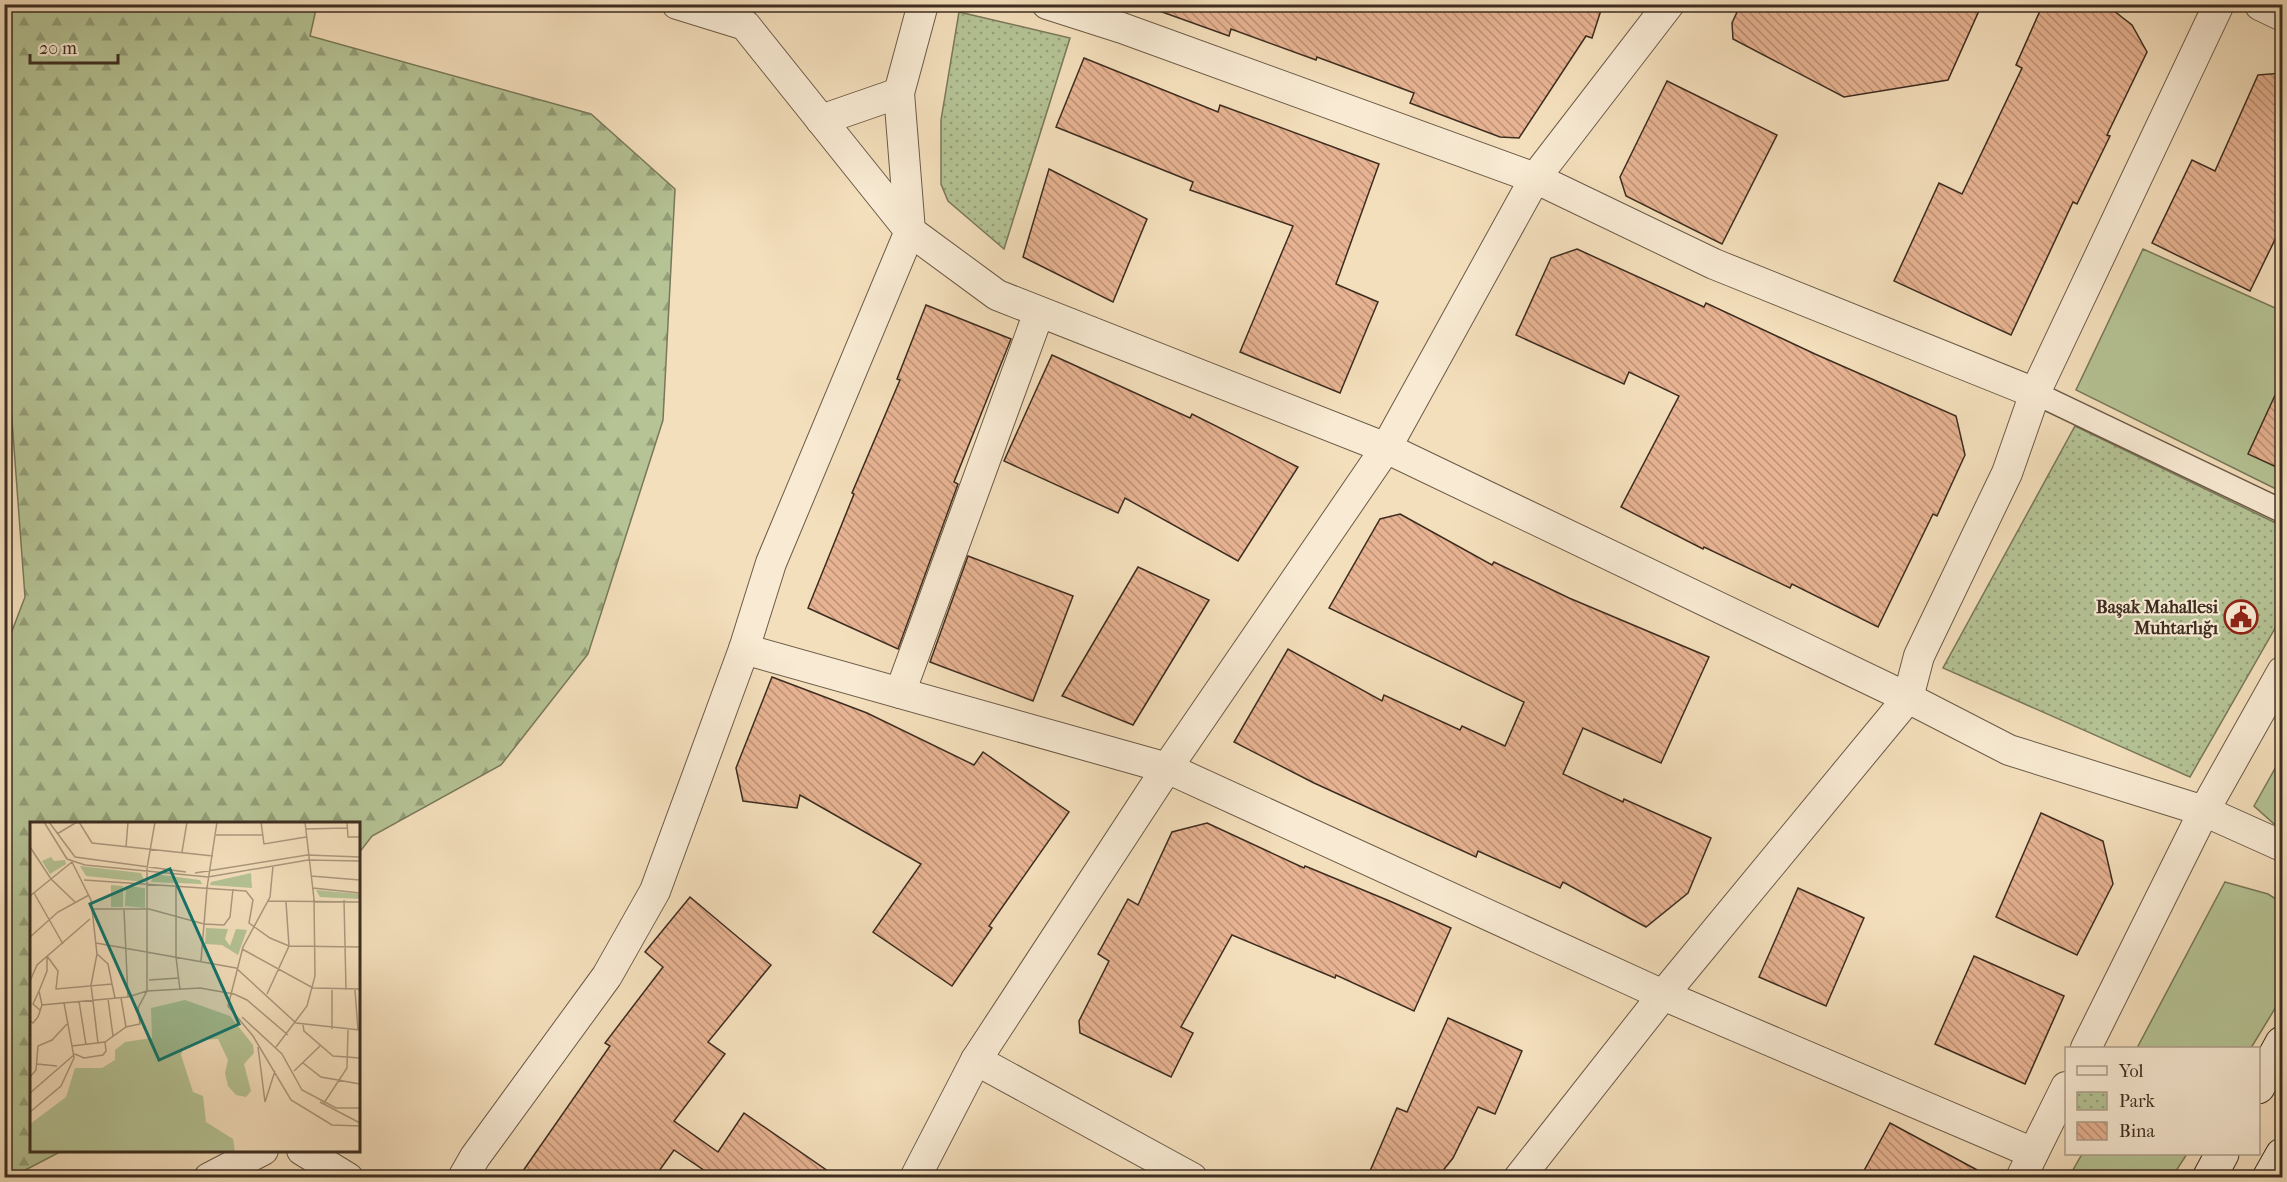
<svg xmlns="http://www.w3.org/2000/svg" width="2287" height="1182" viewBox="0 0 2287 1182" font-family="'IM FELL French Canon',serif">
	<defs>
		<pattern id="forest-firs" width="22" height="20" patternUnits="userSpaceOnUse" patternTransform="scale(1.5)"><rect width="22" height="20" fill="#b5c395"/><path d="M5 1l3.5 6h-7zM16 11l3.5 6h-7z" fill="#949f79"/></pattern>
		<pattern id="park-dots" width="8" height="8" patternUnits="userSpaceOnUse" patternTransform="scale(1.5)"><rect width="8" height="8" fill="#b5c395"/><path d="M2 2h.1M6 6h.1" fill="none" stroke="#949f79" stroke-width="1.8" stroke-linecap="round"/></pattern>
		<pattern id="building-back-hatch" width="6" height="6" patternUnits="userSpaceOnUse" patternTransform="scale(1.5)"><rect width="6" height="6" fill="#e7b392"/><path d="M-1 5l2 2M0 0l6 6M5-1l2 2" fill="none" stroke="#bc9277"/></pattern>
	</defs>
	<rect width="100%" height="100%" fill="#f4dfbc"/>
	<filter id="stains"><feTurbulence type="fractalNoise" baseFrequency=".00333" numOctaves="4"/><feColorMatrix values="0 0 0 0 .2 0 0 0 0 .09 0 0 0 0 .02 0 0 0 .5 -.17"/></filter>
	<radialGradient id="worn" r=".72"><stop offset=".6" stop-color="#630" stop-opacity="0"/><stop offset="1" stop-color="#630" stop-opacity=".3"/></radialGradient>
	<g fill="#b5c395" stroke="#79785a" stroke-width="1.5">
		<path d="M2143 249 2282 311V492L2076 390Z"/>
		<path d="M2282 756V831L2254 806Z"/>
		<path d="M2225 882 2268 894 2282 903V997L2251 1048H2137Z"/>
		<path d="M2082 1154H2187L2172 1177H2069Z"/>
	</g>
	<path fill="url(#forest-firs)" stroke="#79785a" stroke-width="1.5" d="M5 4 317 5 310 36 591 114 675 189 663 420 588 654 501 765 372 836 359 853 358 824H32V1150L62 1151 10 1178 4 1177V652L25 597 8 366 4 363Z"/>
	<g fill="url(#park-dots)" stroke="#79785a" stroke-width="1.5">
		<path d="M959 12 1070 38 1004 249 948 201 941 184V120Z"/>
		<path d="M2075 426 2282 526V616L2190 777 1943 668Z"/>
	</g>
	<g fill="url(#building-back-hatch)" stroke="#3d2d20" stroke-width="1.5">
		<path d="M1152 4H1603L1592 38 1586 36 1519 138 1500 137 1410 103 1414 93 1317 57 1316 60 1231 29 1229 36 1151 8Z"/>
		<path d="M1757 4H1982L1948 80 1844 97 1733 39 1732 23 1738 10Z"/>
		<path d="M2043 4H2105L2132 25 2147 52 2107 135 2110 136 2077 204 2073 202 2011 335 1894 281 1939 183 1962 194 2022 68 2016 65Z"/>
		<path d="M1084 58 1218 112 1220 105 1379 164 1336 284 1378 302 1340 393 1240 352 1293 226 1190 190 1193 182 1056 127Z"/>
		<path d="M2283 73V223L2250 291 2152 243 2192 160 2215 171 2258 75Z"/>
		<path d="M1667 81 1777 135 1722 244 1626 196 1620 177Z"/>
		<path d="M1049 169 1147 219 1113 302 1023 257Z"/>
		<path d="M1577 249 1704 307 1706 303 1815 354 1956 416 1965 455 1937 516 1933 514 1878 627 1792 584 1790 588 1704 547 1703 549 1621 507 1679 396 1629 372 1624 384 1516 335 1551 258Z"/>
		<path d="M926 305 1011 339 954 482 958 484 898 649 808 608 854 494 852 493 900 380 897 379Z"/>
		<path d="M1052 355 1190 418 1192 414 1298 467 1238 561 1125 498 1118 513 1004 461Z"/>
		<path d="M2283 378V470L2248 454Z"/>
		<path d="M1400 514 1492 565 1494 562 1569 598 1709 657 1661 763 1583 728 1563 774 1623 802 1624 799 1711 838 1688 893 1646 927 1563 882 1560 888 1478 851 1476 857 1314 783 1234 742 1288 649 1382 701 1384 695 1460 730 1462 726 1505 746 1524 702 1329 608 1380 519Z"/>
		<path d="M968 556 1073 596 1033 701 930 662Z"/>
		<path d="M1138 567 1209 600 1133 725 1062 696Z"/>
		<path d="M772 677 867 713 974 765 983 752 1069 812 989 926 992 928 952 986 873 932 921 864 800 795 797 808 743 801 736 768Z"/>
		<path d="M2041 813 2103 841 2113 884 2077 955 1996 917Z"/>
		<path d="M1207 823 1304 868 1305 866 1392 902 1451 928 1414 1011 1336 975 1335 978 1232 935 1181 1027 1193 1033 1171 1077 1080 1033 1079 1021 1109 961 1098 954 1128 899 1138 905 1172 832Z"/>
		<path d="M1798 888 1864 918 1826 1006 1759 977Z"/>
		<path d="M690 897 771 965 708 1042 725 1054 674 1121 718 1152 744 1113 838 1178H701L705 1171 674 1150 654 1178H518L610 1046 605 1043 663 967 645 952Z"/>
		<path d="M1974 956 2064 996 2025 1084 1935 1044Z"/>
		<path d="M1448 1018 1522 1051 1495 1114 1478 1107 1453 1158 1437 1178H1367L1397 1108 1407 1112Z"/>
		<path d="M1890 1123 1992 1178H1860Z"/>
	</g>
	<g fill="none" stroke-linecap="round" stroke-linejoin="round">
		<g stroke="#6b5a47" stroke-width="25">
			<path id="pedestrian" d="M2035 393 2282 511"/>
		</g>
		<g stroke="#6b5a47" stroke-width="32">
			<g id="minor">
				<path d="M923 4 899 93 910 231 997 295 1386 448 1908 698 2009 750 2204 811 2282 846"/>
				<path d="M1047 4 1122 28 1535 178 1714 264 2035 393"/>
				<path d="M821 120 899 93"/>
				<path d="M744 649 1167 768 1663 995 2033 1153"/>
				<path d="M900 693 1039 312"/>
				<path d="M2086 1048 2204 811 2282 672"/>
				<path d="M976 1060 1192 1178"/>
				<path d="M302 1150 348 1178"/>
				<path d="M209 1178 263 1150"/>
				<path d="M463 1178 475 1157 607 976 655 891 744 649 771 563 910 231 745 25 677 4"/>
				<path d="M915 1178 976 1060 1167 768 1386 448 1535 178 1669 4"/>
				<path d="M1519 1178 1663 995 1908 698 1919 656 2007 473 2035 393 2219 4"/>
				<path d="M2021 1178 2066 1087"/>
			</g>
		</g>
		<g stroke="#6b5a47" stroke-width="35">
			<path id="tertiary" d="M2261 4 2282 14"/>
		</g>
		<g stroke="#3d2d20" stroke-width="35">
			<g id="secondary">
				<path d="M2258 1087 2282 1043"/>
				<path d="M2209 1178 2222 1154"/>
				<path d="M2269 1178 2282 1155"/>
			</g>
		</g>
		<use href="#pedestrian" stroke="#f8ead3" stroke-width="22"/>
		<use href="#minor" stroke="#f8ead3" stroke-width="30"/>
		<use href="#tertiary" stroke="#f8ead3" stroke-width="33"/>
		<use href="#secondary" stroke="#f8ead3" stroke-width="33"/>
	</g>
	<defs>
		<g id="civic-ring" transform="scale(1.725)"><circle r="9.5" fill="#f8ead3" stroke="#8f2418" stroke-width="1.5"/><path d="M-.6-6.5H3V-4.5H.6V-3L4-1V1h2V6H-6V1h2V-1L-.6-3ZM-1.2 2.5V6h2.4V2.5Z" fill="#8f2418"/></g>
	</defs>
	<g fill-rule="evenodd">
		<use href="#civic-ring" x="2241" y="617"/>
	</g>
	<g text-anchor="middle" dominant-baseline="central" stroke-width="4.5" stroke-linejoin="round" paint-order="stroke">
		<g font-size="18" font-weight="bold" fill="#3d2d20" stroke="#f8ead3" text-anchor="end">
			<text x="2218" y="607">Başak Mahallesi<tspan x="2218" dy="21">Muhtarlığı</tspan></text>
		</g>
	</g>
	<g transform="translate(30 822)">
		<rect width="330" height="330" fill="#f4dfbc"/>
		<path d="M50 44 111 51 115 60 56 54ZM221 51 222 66 180 63 181 60ZM124 52 170 58 172 62 121 60ZM81 63 93 64V85H81Z" fill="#b5c395"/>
		<path d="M155 178 200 194 223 223 224 231 214 242 221 269 216 275 206 273 198 264 195 251 198 238 188 217 169 218 153 226 151 233 163 270 173 274 176 300 203 317 205 330H0V302L36 275 45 246H72L85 238V228L95 220 122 216 121 186Z" fill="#b5c395"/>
		<path d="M21 35 24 39 35 38 36 42 20 52 12 39ZM96 64 115 66V86L95 84ZM286 68 330 72V77L290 75ZM176 106 198 107 195 117 200 124 206 107 217 108 208 133 192 123 175 122Z" fill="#b5c395"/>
		<path fill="none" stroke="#ab987e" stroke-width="1.5" d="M14 0 37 37 55 43 178 55 278 38 330 39M19 0 45 35 156 50M49 0 62 21 183 34M231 0 234 22 276 15M317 0 318 15H330M275 7 317 6M27 12 47 0M186 13H232M0 25 21 57 45 80M96 25 98 0M152 30 157 0M42 40 61 78 67 132 61 163 68 221M243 44 240 75 213 125 198 184 223 214 261 278 302 303 330 304M165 51 277 33 330 35M281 54 330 58M54 58 216 69 223 78 219 101 240 116 259 124 330 125M146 65V135L150 168M283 66 330 71M4 71 33 122M0 74 42 40M314 78 316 168M238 79 330 80M61 87H119L174 102 194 103 200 95 203 67M94 88 98 175M0 115 28 90 59 73M66 121 206 146 266 201 330 208M212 127 283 166 330 167M67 132 78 142 82 162M17 134 28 149 26 167 82 162 85 176M171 139 177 66 187 0M119 158 149 156M0 159 7 143 60 97M325 168 328 208M9 169 3 182 10 188M237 172 259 124 256 80M91 176 96 205M78 177 83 214M49 179 56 223M34 181 42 224M12 183 9 169 17 149V135M212 195 252 232 272 268 306 286H330M0 199 3 201 8 195 12 183 98 175 117 169V46L125 0M273 203 274 209 303 234 330 236M302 207V168M228 225 235 280M246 225 277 184 285 154 284 77 275 0M45 232 54 236 73 233 76 229 75 220M273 241 291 255 330 262M7 242 27 244M264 249 290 224M0 255 6 248 8 224 22 218 37 202M0 271 45 232M235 280 245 249M290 280 330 301M294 281 317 246 318 208M0 290 31 264 44 236 42 224 75 220 96 205 110 202 108 186 117 169 170 166 204 172 217 178 258 213"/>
		<path fill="#0f766e" fill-opacity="0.15" stroke="#0f766e" stroke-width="3" d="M140 47 209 202 129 238 60 82Z"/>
		<rect width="330" height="330" fill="none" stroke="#3d2d20" stroke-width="3"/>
	</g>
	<rect width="2287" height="1182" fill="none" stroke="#f4dfbc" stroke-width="24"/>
	<rect x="6" y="6" width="2275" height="1170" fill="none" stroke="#3d2d20" stroke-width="3"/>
	<rect x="12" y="12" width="2263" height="1158" fill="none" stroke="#3d2d20" stroke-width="1.5"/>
	<rect x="2065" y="1047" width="195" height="108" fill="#f8ead3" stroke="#ad9e8b" stroke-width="1.5"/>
	<rect x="2077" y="1066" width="30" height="9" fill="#f8ead3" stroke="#ad9e8b" stroke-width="1.5"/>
	<text x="2119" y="1077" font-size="18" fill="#3d2d20">Yol</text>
	<rect x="2077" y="1092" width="30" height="18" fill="url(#park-dots)" stroke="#ad9e8b" stroke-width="1.5"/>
	<text x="2119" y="1107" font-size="18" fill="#3d2d20">Park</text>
	<rect x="2077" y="1122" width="30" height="18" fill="url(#building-back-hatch)" stroke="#ad9e8b" stroke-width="1.5"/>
	<text x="2119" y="1137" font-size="18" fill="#3d2d20">Bina</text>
	<path d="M30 54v9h88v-9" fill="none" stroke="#3d2d20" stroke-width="3"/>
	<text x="39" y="54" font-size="18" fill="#3d2d20" stroke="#f8ead3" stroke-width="4.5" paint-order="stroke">20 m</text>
	<rect width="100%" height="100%" filter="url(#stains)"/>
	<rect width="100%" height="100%" fill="url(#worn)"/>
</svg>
